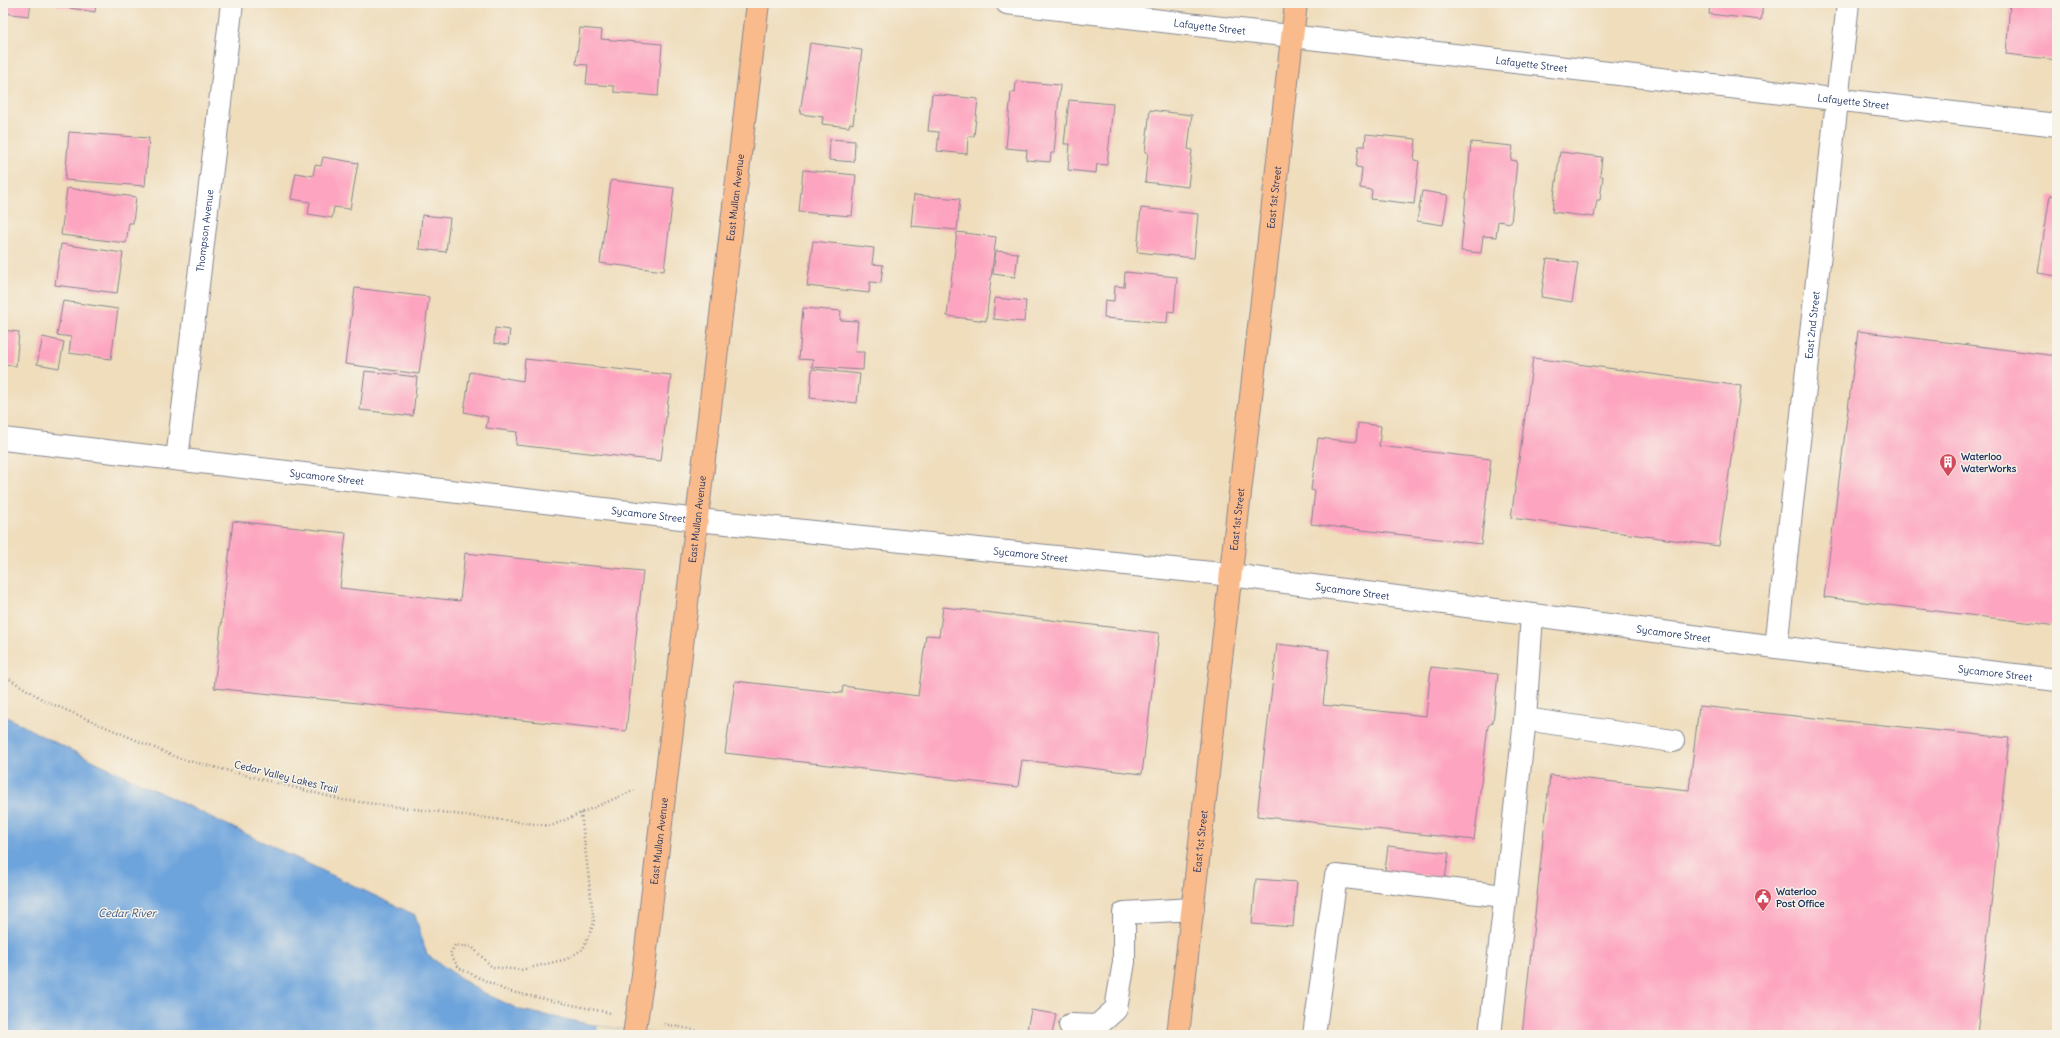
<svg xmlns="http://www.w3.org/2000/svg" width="2060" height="1038" viewBox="0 0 2060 1038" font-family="Delius,sans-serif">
	<rect width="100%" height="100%" fill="#f7f3e8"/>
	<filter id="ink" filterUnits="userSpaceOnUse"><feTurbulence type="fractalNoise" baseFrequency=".025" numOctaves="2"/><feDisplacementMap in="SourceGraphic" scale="8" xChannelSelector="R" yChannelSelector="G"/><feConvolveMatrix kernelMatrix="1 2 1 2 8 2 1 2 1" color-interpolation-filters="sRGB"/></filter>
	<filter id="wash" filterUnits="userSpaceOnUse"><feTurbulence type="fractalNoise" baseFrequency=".012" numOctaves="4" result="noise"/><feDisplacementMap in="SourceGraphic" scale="16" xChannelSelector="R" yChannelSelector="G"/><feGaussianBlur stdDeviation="0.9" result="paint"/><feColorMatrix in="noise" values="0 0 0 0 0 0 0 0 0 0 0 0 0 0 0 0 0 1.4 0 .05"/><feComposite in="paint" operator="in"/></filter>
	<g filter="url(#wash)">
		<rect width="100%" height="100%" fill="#efddbc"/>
		<path fill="#6ea4dc" stroke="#446a9d" d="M3 715 44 737 415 915 427 955 478 990 520 1010 598 1026 661 1035H3Z"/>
		<path fill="#efddbc" d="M598 1026 661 1035H597Z"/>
		<g id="blocks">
			<g fill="#fda4c0">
				<path d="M3 3H31L29 16 3 13Z"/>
				<path d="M57 3H96L95 12 57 6Z"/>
				<path d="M1710 3H1763L1761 20 1709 14Z"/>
				<path d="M2010 3H2042V5H2050V3H2057V60L2006 54Z"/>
				<path d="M580 28 602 30 601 39 662 44 658 96 614 92V86L586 84 588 65 576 64Z"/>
				<path d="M810 43 862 50 853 124 850 123 849 127 822 124 823 117 800 114Z"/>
				<path d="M1016 81 1060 85 1054 153H1051L1050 162 1026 160 1027 150 1006 148 1011 92 1015 93Z"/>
				<path d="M932 94 978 99 974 136H968L967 154 937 151 939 132 928 131Z"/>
				<path d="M1069 100 1113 104 1107 165 1097 164 1096 173 1068 170 1070 144H1064Z"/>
				<path d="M1150 110 1192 115 1188 149 1192 150 1188 187 1145 182 1148 153 1145 152Z"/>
				<path d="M69 132 149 138 145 186 65 180Z"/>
				<path d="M1366 134 1416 139 1414 160 1419 161 1414 204 1371 199 1372 190 1360 188 1362 168 1356 167 1359 146H1365Z"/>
				<path d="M830 139 855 141 854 162 829 160Z"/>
				<path d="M1471 142 1513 146 1511 160 1517 161 1511 223 1498 221 1496 237 1483 236 1481 253 1461 251Z"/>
				<path d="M1560 152 1602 157 1600 176H1603L1600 200H1597L1594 217 1552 212Z"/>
				<path d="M323 157 358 163 350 209 334 207 332 218 308 214 310 202 291 199 296 173 313 176 315 165 321 166Z"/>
				<path d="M803 170 856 175 852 216 799 212Z"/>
				<path d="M611 180 674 188 664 271 600 263Z"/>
				<path d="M67 188 136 197 133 223H129L126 243 61 235Z"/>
				<path d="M1422 191 1448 195 1443 225 1417 221Z"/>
				<path d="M914 195 960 199 957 230 911 226Z"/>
				<path d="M2050 195 2057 196V276L2038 273Z"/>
				<path d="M1141 208 1198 214 1194 258 1137 252Z"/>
				<path d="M422 215 450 218 446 252 419 249Z"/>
				<path d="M957 232 996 237 986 321 947 316Z"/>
				<path d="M813 241 874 248 872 264 883 265 881 283 870 282 869 293 807 286Z"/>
				<path d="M61 244 123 253 117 293 55 285Z"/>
				<path d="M996 251 1018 253 1015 277 993 274Z"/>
				<path d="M1547 259 1578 263 1572 302 1541 297Z"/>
				<path d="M1125 272 1177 277 1174 312 1168 311 1167 323 1104 318 1105 300 1114 301 1115 286 1124 287Z"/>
				<path d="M355 288 429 297 419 374 345 364Z"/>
				<path d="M995 298 1026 301 1024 322 993 319Z"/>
				<path d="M63 301 118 309 111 359 69 353 71 337 57 335Z"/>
				<path d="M803 308 841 311 840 320 858 321 855 352H864L863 370 812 367 813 360 799 359Z"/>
				<path d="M495 328 510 330 508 345 494 343Z"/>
				<path d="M3 330 19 332 16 366 3 365Z"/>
				<path d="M1858 331 2057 356V626L1824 597Z"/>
				<path d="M43 337 64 342 59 368 37 364Z"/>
				<path d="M1533 358 1741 386 1719 546 1511 518Z"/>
				<path d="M525 359 671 375 661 461 516 445 517 432 486 428 488 417 464 412 470 372 523 381Z"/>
				<path d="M812 369 860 374 857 403 810 398Z"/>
				<path d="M365 371 417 377 413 416 360 410Z"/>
				<path d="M1358 423 1381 426 1379 446 1491 459 1481 544 1311 524 1315 491 1311 490 1318 438 1356 442Z"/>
				<path d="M233 521 346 533 340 588 460 601 465 553 643 571 626 731 214 688Z"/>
				<path d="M943 607 1159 633 1142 774 1022 760 1018 787 725 753 735 681 842 693 843 686 918 696 926 635 939 636Z"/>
				<path d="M1277 644 1329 650 1323 705 1426 716 1431 667 1498 674 1493 722 1488 726 1474 840 1257 816Z"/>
				<path d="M1699 706 2009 738 1977 1035H1522L1550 775 1689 790Z"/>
				<path d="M1388 846 1449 853 1445 878 1385 871Z"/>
				<path d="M1256 879 1297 882 1293 927 1252 924Z"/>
				<path d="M1031 1010 1056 1014 1052 1035H1026Z"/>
			</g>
		</g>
	</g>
	<g filter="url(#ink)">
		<use href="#blocks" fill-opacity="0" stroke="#85868d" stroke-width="1"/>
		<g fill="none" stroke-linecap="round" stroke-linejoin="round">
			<g stroke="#85868d" stroke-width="24">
				<g id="minor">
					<path id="s1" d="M1007 3 2057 125"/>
					<path id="s2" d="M3 439 698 520 1231 575 1776 647 2057 680"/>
					<path id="s3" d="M177 459 232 3"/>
					<path id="s4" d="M1776 647 1848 3"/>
					<path d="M1525 719 1673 741"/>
					<path d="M1070 1025 1097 1026 1116 1009 1124 962V913L1193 909"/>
					<path d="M1314 1035 1336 876 1504 896"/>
					<path d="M1490 1035 1525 719 1532 615"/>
				</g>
			</g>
			<g stroke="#85868d" stroke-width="24">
				<g id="highway">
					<path id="s5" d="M642 983 758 3"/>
					<path id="s6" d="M1178 1035 1296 3"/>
				</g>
			</g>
			<g stroke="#85868d" stroke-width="2.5" stroke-dasharray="1 3" stroke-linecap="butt">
				<path d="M3 675 45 701 178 758 343 800 551 826 637 789"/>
				<path d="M581 813 594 923 583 949 567 959 521 970 492 967 472 947 455 945 450 954 459 968 507 991 610 1013"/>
				<path d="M664 1024 720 1035"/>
			</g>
			<use href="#minor" stroke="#fff" stroke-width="22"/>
			<use href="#highway" stroke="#fabb8c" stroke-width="22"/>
			<g stroke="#85868d" stroke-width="24" stroke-linecap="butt">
				<path id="highway-bridge" d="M634 1035 642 983"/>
			</g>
			<use href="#highway-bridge" stroke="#fabb8c" stroke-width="22"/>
		</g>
	</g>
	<defs>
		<g id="building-pin" transform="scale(0.9)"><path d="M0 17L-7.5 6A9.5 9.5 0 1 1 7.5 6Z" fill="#d1495b" stroke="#f7f3e8"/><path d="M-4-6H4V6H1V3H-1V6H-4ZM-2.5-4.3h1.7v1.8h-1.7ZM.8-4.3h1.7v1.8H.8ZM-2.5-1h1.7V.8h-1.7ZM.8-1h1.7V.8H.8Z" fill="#fff"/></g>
		<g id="civic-pin" transform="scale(0.9)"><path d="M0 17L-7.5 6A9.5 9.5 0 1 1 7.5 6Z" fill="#d1495b" stroke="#f7f3e8"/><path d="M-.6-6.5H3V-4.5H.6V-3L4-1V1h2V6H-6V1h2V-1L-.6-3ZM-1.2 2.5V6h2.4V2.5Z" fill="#fff"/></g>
	</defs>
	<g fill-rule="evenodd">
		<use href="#building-pin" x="1948" y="462"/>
		<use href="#civic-pin" x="1763" y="897"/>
	</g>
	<g text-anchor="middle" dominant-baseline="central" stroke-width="3" stroke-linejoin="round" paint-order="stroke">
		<g font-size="10" fill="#1b2f5e" stroke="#f7f3e8">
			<text stroke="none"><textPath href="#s1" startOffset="204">Lafayette Street</textPath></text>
			<text stroke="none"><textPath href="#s1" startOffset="528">Lafayette Street</textPath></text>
			<text stroke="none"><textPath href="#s1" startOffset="852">Lafayette Street</textPath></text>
			<text stroke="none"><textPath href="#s5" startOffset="791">East Mullan Avenue</textPath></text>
			<text stroke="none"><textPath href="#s6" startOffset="843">East 1st Street</textPath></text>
			<text stroke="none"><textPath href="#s3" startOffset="230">Thompson Avenue</textPath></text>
			<text stroke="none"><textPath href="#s4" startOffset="324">East 2nd Street</textPath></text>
			<text stroke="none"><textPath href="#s2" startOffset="326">Sycamore Street</textPath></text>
			<text stroke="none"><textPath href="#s2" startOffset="650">Sycamore Street</textPath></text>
			<text stroke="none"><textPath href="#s5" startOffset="467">East Mullan Avenue</textPath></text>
			<text stroke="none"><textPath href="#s6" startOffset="519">East 1st Street</textPath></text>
			<text stroke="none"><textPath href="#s2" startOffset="1034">Sycamore Street</textPath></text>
			<text stroke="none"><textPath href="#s2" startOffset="1358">Sycamore Street</textPath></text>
			<text stroke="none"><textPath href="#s2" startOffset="1682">Sycamore Street</textPath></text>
			<text stroke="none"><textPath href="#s2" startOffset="2006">Sycamore Street</textPath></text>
			<text transform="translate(286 777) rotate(14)">Cedar Valley Lakes Trail</text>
			<text stroke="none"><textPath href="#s5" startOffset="143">East Mullan Avenue</textPath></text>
			<text stroke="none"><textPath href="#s6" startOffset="195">East 1st Street</textPath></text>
		</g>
		<g font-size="10" font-weight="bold" fill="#1b2f5e" stroke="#f7f3e8" text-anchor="start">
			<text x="1961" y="456">Waterloo<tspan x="1961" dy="12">WaterWorks</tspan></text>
			<text x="1776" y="891">Waterloo<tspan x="1776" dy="12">Post Office</tspan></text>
		</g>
		<g font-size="11" font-style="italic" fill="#345284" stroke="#f7f3e8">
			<text x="127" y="913">Cedar River</text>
		</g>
	</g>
	<rect width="2060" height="1038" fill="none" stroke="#f7f3e8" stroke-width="16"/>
</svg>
